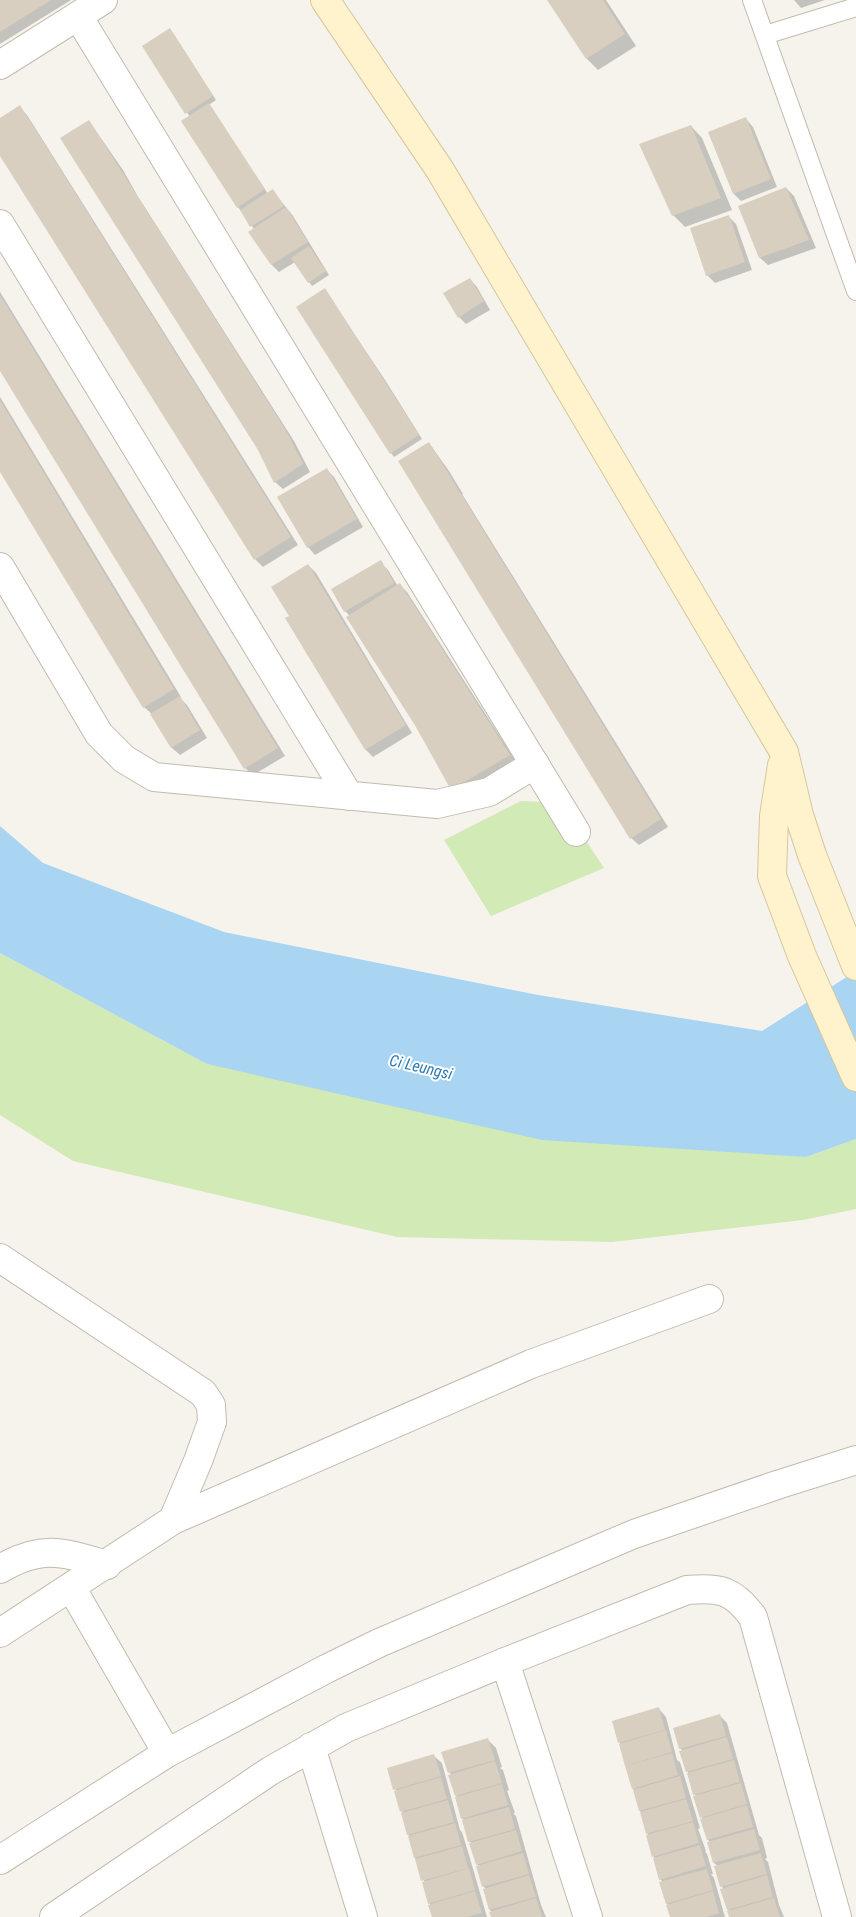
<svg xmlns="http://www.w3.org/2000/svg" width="856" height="1917" viewBox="0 0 856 1917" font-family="'Roboto Condensed',sans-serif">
	<rect width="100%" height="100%" fill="#f6f3ec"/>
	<g fill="#d2eab5">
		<path d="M521 801 548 802 568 813 604 868 491 916 444 840Z"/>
		<path d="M0 953 207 1064 806 1157 856 1139V1209L803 1220 612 1242 397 1237 73 1161 0 1115Z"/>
	</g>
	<path fill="#a9d4f2" d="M0 826 43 863 224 932 538 995 762 1031 856 971V1139L806 1157 542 1140 207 1064 0 953Z"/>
	<g fill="#0003">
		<path d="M0 0H71L0 44Z"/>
		<path d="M549 0H606L636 46 598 70 587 59Z"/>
		<path d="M794 0H825L801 8Z"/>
		<path d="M173 33 216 100 209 105 268 194 273 191 293 216 329 275 312 286 295 262 279 272 272 265 250 232 254 229 238 207 190 117 144 47Z"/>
		<path d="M19 107 27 115 298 545 263 567 255 559 0 154V120Z"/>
		<path d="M746 119 753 127 777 187 741 201 734 194Z"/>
		<path d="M89 121 123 170 137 195 294 441 310 472 283 489 275 482Z"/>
		<path d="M691 126 702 138 732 210 685 227 673 215Z"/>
		<path d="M786 188 794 196 816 248 768 265 760 258Z"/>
		<path d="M729 217 736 224 752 270 715 283 707 275Z"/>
		<path d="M470 279 477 287 490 310 466 324 459 317Z"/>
		<path d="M325 290 385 380 422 439 394 457 391 453Z"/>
		<path d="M0 292 285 756 253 775 245 768 0 368Z"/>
		<path d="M0 397 181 697 180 698 187 705 207 738 180 755 172 748 152 714 144 707 0 470Z"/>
		<path d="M429 443 449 471 463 494H462L668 827 639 845 631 838Z"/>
		<path d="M327 470 334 477 363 527 315 555 308 547Z"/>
		<path d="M380 562 388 570 397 585 399 584 407 592 517 763 460 797 350 616 345 611Z"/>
		<path d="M308 565 316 573 412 733 373 757 366 750 291 616Z"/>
		<path d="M659 1709 666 1717 677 1760 680 1762 687 1785 700 1828 698 1829 706 1851H705L707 1854 713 1874H711L714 1878 725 1917H671L661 1883 663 1882 660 1879 642 1813 640 1811 633 1788 614 1722Z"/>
		<path d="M719 1715 727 1723 759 1835 762 1838 767 1858 765 1859 768 1862 779 1905 784 1917H730V1912L728 1910 723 1889 715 1867 718 1866 714 1863 709 1843 710 1842 708 1840 697 1796 694 1794 689 1774 687 1771 683 1751 680 1748Z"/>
		<path d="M488 1740 496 1748 502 1767 500 1768 503 1770 509 1790 507 1791 515 1813H513L516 1816 541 1905 546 1917H492V1912L490 1910 486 1889 483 1886 479 1866 477 1864 472 1843 469 1841 465 1821 462 1818 451 1775 443 1753Z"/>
		<path d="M434 1756 442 1763 460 1830 462 1832 469 1855 487 1917H433L425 1883 415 1858 410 1837 408 1834 397 1791 395 1789Z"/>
	</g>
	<g fill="#d8cfc1">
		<path d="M0 0H51L0 32Z"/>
		<path d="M547 0H603L625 34 586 59Z"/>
		<path d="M170 28 213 96 185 114 142 46Z"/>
		<path d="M209 103 265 189 237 208 181 121Z"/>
		<path d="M20 105 291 537 254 560 0 156V118Z"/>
		<path d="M746 117 771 179 733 194 708 132Z"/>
		<path d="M89 120 287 432 303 464 274 483 258 450 60 138Z"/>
		<path d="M691 125 721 198 672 216 639 144Z"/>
		<path d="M786 187 809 240 759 258 738 206Z"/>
		<path d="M273 189 284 206 250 227 240 210Z"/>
		<path d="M286 207 308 242 271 265 248 232Z"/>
		<path d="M729 215 745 262 706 276 690 228Z"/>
		<path d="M309 246 326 271 308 283 291 258Z"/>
		<path d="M470 278 484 301 458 318 443 293Z"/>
		<path d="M325 288 419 435 390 454 296 307Z"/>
		<path d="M0 295 278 748 244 769 0 371Z"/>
		<path d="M0 400 174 689 143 708 0 472Z"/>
		<path d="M429 442 661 819 630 839 398 461Z"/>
		<path d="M327 468 357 519 307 548 277 497Z"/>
		<path d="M381 560 394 583 344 612 331 589Z"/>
		<path d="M308 564 406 725 365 750 285 618 289 616 271 587Z"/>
		<path d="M400 583 510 755 451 790 416 727 346 617Z"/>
		<path d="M180 696 200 730 171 748 150 714Z"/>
		<path d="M659 1707 665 1730 618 1743 612 1721Z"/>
		<path d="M720 1714 726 1736 679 1749 673 1728Z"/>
		<path d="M666 1730 672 1752 625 1766 619 1744Z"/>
		<path d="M727 1737 733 1759 686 1772 679 1751Z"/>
		<path d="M488 1738 495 1760 448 1773 441 1752Z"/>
		<path d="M672 1753 678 1775 632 1789 625 1766Z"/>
		<path d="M434 1754 441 1776 393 1790 387 1768Z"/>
		<path d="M734 1760 740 1782 693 1795 687 1773Z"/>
		<path d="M495 1761 502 1783 455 1796 448 1775Z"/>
		<path d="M680 1776 686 1798 639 1811 633 1790Z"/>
		<path d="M441 1777 447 1799 400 1812 394 1791Z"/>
		<path d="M741 1783 747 1804 700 1818 693 1796Z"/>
		<path d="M502 1784 508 1805 461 1819 455 1797Z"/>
		<path d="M686 1799 693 1821 646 1834 640 1812Z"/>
		<path d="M448 1800 454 1822 407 1835 401 1813Z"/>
		<path d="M747 1805 753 1827 707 1840 700 1819Z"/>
		<path d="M509 1807 515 1829 468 1842 462 1820Z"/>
		<path d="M693 1822 699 1843 652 1857 646 1835Z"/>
		<path d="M455 1823 461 1845 414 1858 408 1836Z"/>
		<path d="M754 1829 760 1850 713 1863 707 1842Z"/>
		<path d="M516 1830 522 1851 476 1865 469 1843Z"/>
		<path d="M700 1845 706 1866 659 1880 653 1858Z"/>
		<path d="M462 1846 468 1868 421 1881 415 1859Z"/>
		<path d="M523 1853 529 1874 482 1887 476 1866Z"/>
		<path d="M761 1853 767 1874 720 1887 714 1866Z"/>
		<path d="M469 1868 475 1890 428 1904 422 1882Z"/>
		<path d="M707 1869 713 1890 666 1904 659 1882Z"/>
		<path d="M529 1875 536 1897 489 1910 483 1889Z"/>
		<path d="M767 1875 773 1897 727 1910 720 1889Z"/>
		<path d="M475 1891 482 1913 467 1917H432L428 1905Z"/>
		<path d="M713 1891 719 1913 706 1917H670L666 1905Z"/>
		<path d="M536 1898 542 1917H491L489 1912Z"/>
		<path d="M774 1898 780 1917H729L727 1911Z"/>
	</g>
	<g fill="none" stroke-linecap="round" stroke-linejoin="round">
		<g stroke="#c2bbae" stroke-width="20">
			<g id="lane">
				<path d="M752 0 856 291"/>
				<path d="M765 35 856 7"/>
			</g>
		</g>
		<g stroke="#c2bbae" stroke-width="30">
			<g id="street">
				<path d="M78 16 576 832"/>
				<path d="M0 65 103 0"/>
				<path d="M0 224 349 796"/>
				<path d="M0 567 99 734 124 759 154 777 437 804 489 792 535 764"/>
				<path d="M0 1258 203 1393 211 1405 212 1422 198 1461 173 1520"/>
				<path d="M0 1569C42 1544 63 1552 107 1565"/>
				<path d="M71 1587 167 1753"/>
				<path d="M0 1633 173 1520 531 1364 709 1299"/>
				<path d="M505 1662 588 1917"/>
				<path d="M311 1747 363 1917"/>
				<path d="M0 1860 167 1753 326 1669 379 1643 634 1534 777 1485 856 1460"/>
				<path d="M54 1917 270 1771 346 1728 505 1662 687 1590C720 1587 733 1590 753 1617L837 1917"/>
			</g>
		</g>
		<g stroke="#d6c79b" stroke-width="30">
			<g id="secondary">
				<path d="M325 0 440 170 784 752 799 815 812 855 856 966"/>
				<path d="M782 765 774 816 772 876 802 956 856 1077"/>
			</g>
		</g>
		<use href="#lane" stroke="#fff" stroke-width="18"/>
		<use href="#street" stroke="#fff" stroke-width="28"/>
		<use href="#secondary" stroke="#fff3cd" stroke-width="28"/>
	</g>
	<g text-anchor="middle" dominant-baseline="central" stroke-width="4" stroke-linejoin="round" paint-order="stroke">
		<g font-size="16" font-style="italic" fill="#2e7ab2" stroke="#fff">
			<text transform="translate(421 1067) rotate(13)">Ci Leungsi</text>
		</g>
	</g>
</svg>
